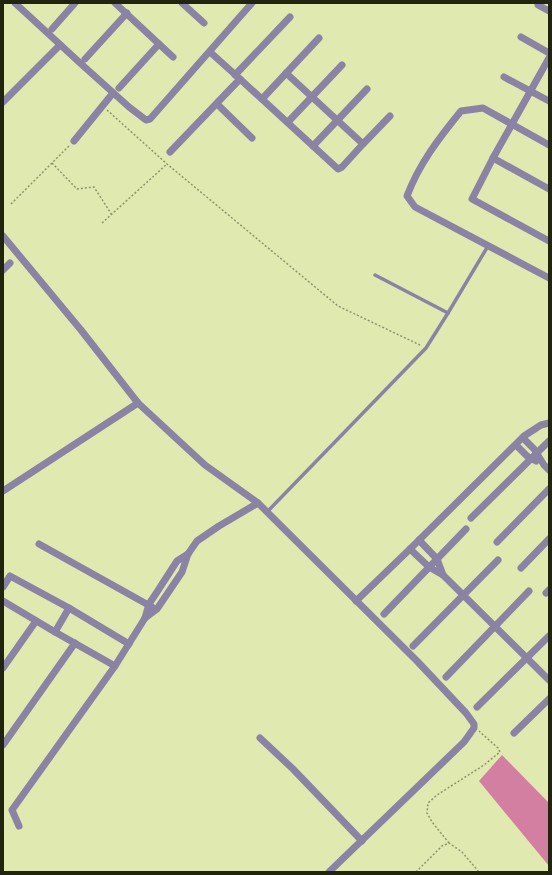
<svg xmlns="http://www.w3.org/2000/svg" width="552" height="875" viewBox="0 0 552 875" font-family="'Public Sans',sans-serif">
	<rect width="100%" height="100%" fill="#e0e9b0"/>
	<path fill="#d37fa1" d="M502 755 549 803V866L479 781Z"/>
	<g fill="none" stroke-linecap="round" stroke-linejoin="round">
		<g stroke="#8e946a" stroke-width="1.5" stroke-dasharray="2 2" stroke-linecap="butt">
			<path d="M107 110 167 164 338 306 420 345"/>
			<path d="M52 163 77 189 94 187 112 215"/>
			<path d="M11 204 70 145"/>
			<path d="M102 223 167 164"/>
			<path d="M449 843 432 822 427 813 428 803 437 795 484 765 500 752 498 748 479 731"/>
			<path d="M416 872 442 846 449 843 462 852 479 872"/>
		</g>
		<g stroke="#8a83a4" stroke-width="3.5">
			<path d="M375 275 448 313 488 246"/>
			<path d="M267 512 426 348 448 313"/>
		</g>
		<g stroke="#8a83a4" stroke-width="7">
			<path d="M15 3 79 62 129 107 146 120 150 119 252 3"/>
			<path d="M115 3 173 57"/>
			<path d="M182 3 204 23"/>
			<path d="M538 5 549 11"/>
			<path d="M52 29 75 3"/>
			<path d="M521 37 549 53"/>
			<path d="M549 58 493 158 472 199 549 241"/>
			<path d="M85 59 127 13"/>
			<path d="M286 73 363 144"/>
			<path d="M235 75 290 17"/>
			<path d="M504 77 549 101"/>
			<path d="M240 79 338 169 342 167 363 144 390 116"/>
			<path d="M119 88 159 44"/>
			<path d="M262 99 319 38"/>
			<path d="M3 102 60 45"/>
			<path d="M217 104 252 138"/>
			<path d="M288 122 342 65"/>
			<path d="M74 141 113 93"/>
			<path d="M549 145 483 108 461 111C439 138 419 164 407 196L415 207 549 278"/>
			<path d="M313 146 367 89"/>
			<path d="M170 152 240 79 210 52"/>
			<path d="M493 158 549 189"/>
			<path d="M3 236 81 330 138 403 205 465 258 503 417 661 466 713 474 724V728L464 742 329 872"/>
			<path d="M3 270 10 263"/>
			<path d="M523 438 534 449 544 465 549 470"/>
			<path d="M516 445 527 456 536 461"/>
			<path d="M3 491 138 403"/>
			<path d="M471 518 549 441"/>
			<path d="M419 540 437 559 443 575"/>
			<path d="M497 542 549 489"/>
			<path d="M39 544 152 607"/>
			<path d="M410 549 429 567 443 575 549 680"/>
			<path d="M521 568 549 539"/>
			<path d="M3 587 10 576 69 608 55 632 115 666 145 618 149 604 157 592 177 561 188 554"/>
			<path d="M546 593 549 590"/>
			<path d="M3 601 55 632"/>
			<path d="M356 601 410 549 524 436 541 425 549 423"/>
			<path d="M69 608 129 644"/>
			<path d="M384 614 466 529"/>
			<path d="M145 618 157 609 182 572 188 554 197 541 219 526 258 503"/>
			<path d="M413 646 498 560"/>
			<path d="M3 668 36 621"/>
			<path d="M446 677 529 591"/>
			<path d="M477 707 549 636"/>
			<path d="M514 733 549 699"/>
			<path d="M260 738 293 769 362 841"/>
			<path d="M3 745 75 643"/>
			<path d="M19 826 12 810 115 666"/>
		</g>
	</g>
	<rect width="552" height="875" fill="none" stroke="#21240e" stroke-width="8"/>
</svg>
